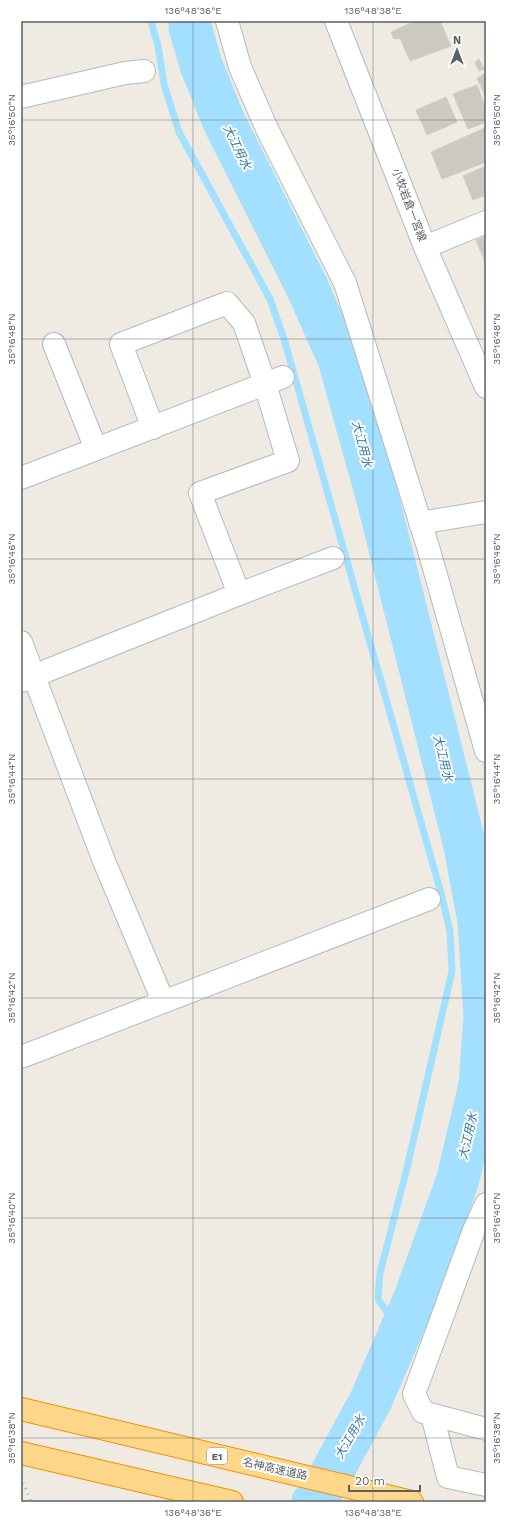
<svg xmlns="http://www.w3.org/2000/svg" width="507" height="1523" viewBox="0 0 507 1523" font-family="'Work Sans','Noto Sans JP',sans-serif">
	<rect width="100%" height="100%" fill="#efebe3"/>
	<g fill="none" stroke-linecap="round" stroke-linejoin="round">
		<path stroke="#a3dfff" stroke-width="7" d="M151 21 158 46 164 84 179 132 270 299 284 339 441 893 450 931 452 971 407 1168 380 1273 378 1299 401 1332"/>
		<path stroke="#a3dfff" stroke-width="43" d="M190 21V27L201 65 224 122 307 287 339 359 378 500 465 846 479 921 485 1017 480 1085 458 1179 415 1298 371 1400 317 1500 313 1502"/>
	</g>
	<g fill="#ccc8c2" stroke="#d4ccc0">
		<path d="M415 21H440L451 46 410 61 400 38 394 39 391 32Z"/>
		<path d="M479 59 484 69 479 71 475 62Z"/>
		<path d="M486 73V98L477 78Z"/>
		<path d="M477 85 486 109V122L468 129 453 94Z"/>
		<path d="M446 97 457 122 427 135 416 110Z"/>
		<path d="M485 128 486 162 442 179 431 152Z"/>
		<path d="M486 166V195L473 200 463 176Z"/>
		<path d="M486 236V264L476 240Z"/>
	</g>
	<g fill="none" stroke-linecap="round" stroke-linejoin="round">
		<g stroke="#b5babe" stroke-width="24">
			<g id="minor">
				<path d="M227 21 240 67 267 129 345 283 428 547 486 751"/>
				<path d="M21 97 125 73 144 71"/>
				<path d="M425 247 486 222"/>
				<path d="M54 344 96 449"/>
				<path d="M153 428 121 344 227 303 244 323 265 384 288 461 200 493 239 594"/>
				<path d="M21 478 283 377"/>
				<path d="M420 523 486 512"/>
				<path d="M21 642 104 861 163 1001"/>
				<path d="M21 681 239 594 333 558"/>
				<path d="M21 1057 429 899"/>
				<path d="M486 1204 474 1230 414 1394 423 1412 486 1429"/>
				<path d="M432 1415 448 1477 486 1485"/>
			</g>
		</g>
		<g stroke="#b4b9be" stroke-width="24">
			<path id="secondary" d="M336 21 425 247 486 387"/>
		</g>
		<g stroke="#f29100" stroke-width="24">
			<g id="motorway">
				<path d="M21 1409 412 1502"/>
				<path d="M21 1453 232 1502"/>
			</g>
		</g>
		<use href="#minor" stroke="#fff" stroke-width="22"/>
		<use href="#secondary" stroke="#fff" stroke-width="22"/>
		<use href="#motorway" stroke="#ffd78a" stroke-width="22"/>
		<path stroke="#b4b5b6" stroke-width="3" stroke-dasharray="1 5" stroke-linecap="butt" d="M21 1477 31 1502"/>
	</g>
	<path fill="none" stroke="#5b6065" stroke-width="1" stroke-opacity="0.45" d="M193 21V1502M373 21V1502M21 120H486M21 339H486M21 559H486M21 779H486M21 998H486M21 1218H486M21 1438H486"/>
	<g text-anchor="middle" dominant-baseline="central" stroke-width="4" stroke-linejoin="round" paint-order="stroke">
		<rect fill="#fff" stroke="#8c9093" stroke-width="1" x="207" y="1448" width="20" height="16" rx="3"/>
		<g font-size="10" font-weight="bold" fill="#5b6065">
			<text x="217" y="1456">E1</text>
		</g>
		<g font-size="11" fill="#5b6065" stroke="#fff">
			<text transform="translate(409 205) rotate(69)">小牧岩倉一宮線</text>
			<text transform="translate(275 1469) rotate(13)">名神高速道路</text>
		</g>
		<g font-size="12" font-style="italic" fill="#3376a7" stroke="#fff">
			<text transform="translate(237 147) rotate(64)">大江用水</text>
			<text transform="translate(362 444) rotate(75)">大江用水</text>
			<text transform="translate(443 758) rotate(76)">大江用水</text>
			<text transform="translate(468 1136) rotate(-77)">大江用水</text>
			<text transform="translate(350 1437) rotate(-60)">大江用水</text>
		</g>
	</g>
	<rect width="507" height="1523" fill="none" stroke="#ffffff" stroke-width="44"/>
	<g transform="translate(457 50)" stroke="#ffffff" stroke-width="3" paint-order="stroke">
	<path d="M0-3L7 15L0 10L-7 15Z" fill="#5b6065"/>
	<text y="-6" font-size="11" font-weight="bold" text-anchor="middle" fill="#5b6065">N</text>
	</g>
	<path d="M349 1485v6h71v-6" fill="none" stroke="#5b6065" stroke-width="2"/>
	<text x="355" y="1485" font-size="12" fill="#5b6065" stroke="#ffffff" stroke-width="3" paint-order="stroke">20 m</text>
	<rect x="22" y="22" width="463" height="1479" fill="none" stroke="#5b6065" stroke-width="1.5"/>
	<g font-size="10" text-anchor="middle" fill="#5b6065">
		<text x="193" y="14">136°48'36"E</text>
		<text x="373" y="14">136°48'38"E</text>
		<text transform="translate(11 120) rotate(-90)" y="4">35°16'50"N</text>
		<text transform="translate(496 120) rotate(-90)" y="4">35°16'50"N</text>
		<text transform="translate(11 339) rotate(-90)" y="4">35°16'48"N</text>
		<text transform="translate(496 339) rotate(-90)" y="4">35°16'48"N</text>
		<text transform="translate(11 559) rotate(-90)" y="4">35°16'46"N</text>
		<text transform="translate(496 559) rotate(-90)" y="4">35°16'46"N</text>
		<text transform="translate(11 779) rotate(-90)" y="4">35°16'44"N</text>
		<text transform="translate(496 779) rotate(-90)" y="4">35°16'44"N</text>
		<text transform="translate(11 998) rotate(-90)" y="4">35°16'42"N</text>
		<text transform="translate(496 998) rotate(-90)" y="4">35°16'42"N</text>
		<text transform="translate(11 1218) rotate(-90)" y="4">35°16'40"N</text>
		<text transform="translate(496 1218) rotate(-90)" y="4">35°16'40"N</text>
		<text transform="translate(11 1438) rotate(-90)" y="4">35°16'38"N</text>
		<text transform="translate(496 1438) rotate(-90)" y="4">35°16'38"N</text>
		<text x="193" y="1516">136°48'36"E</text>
		<text x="373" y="1516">136°48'38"E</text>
	</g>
</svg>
